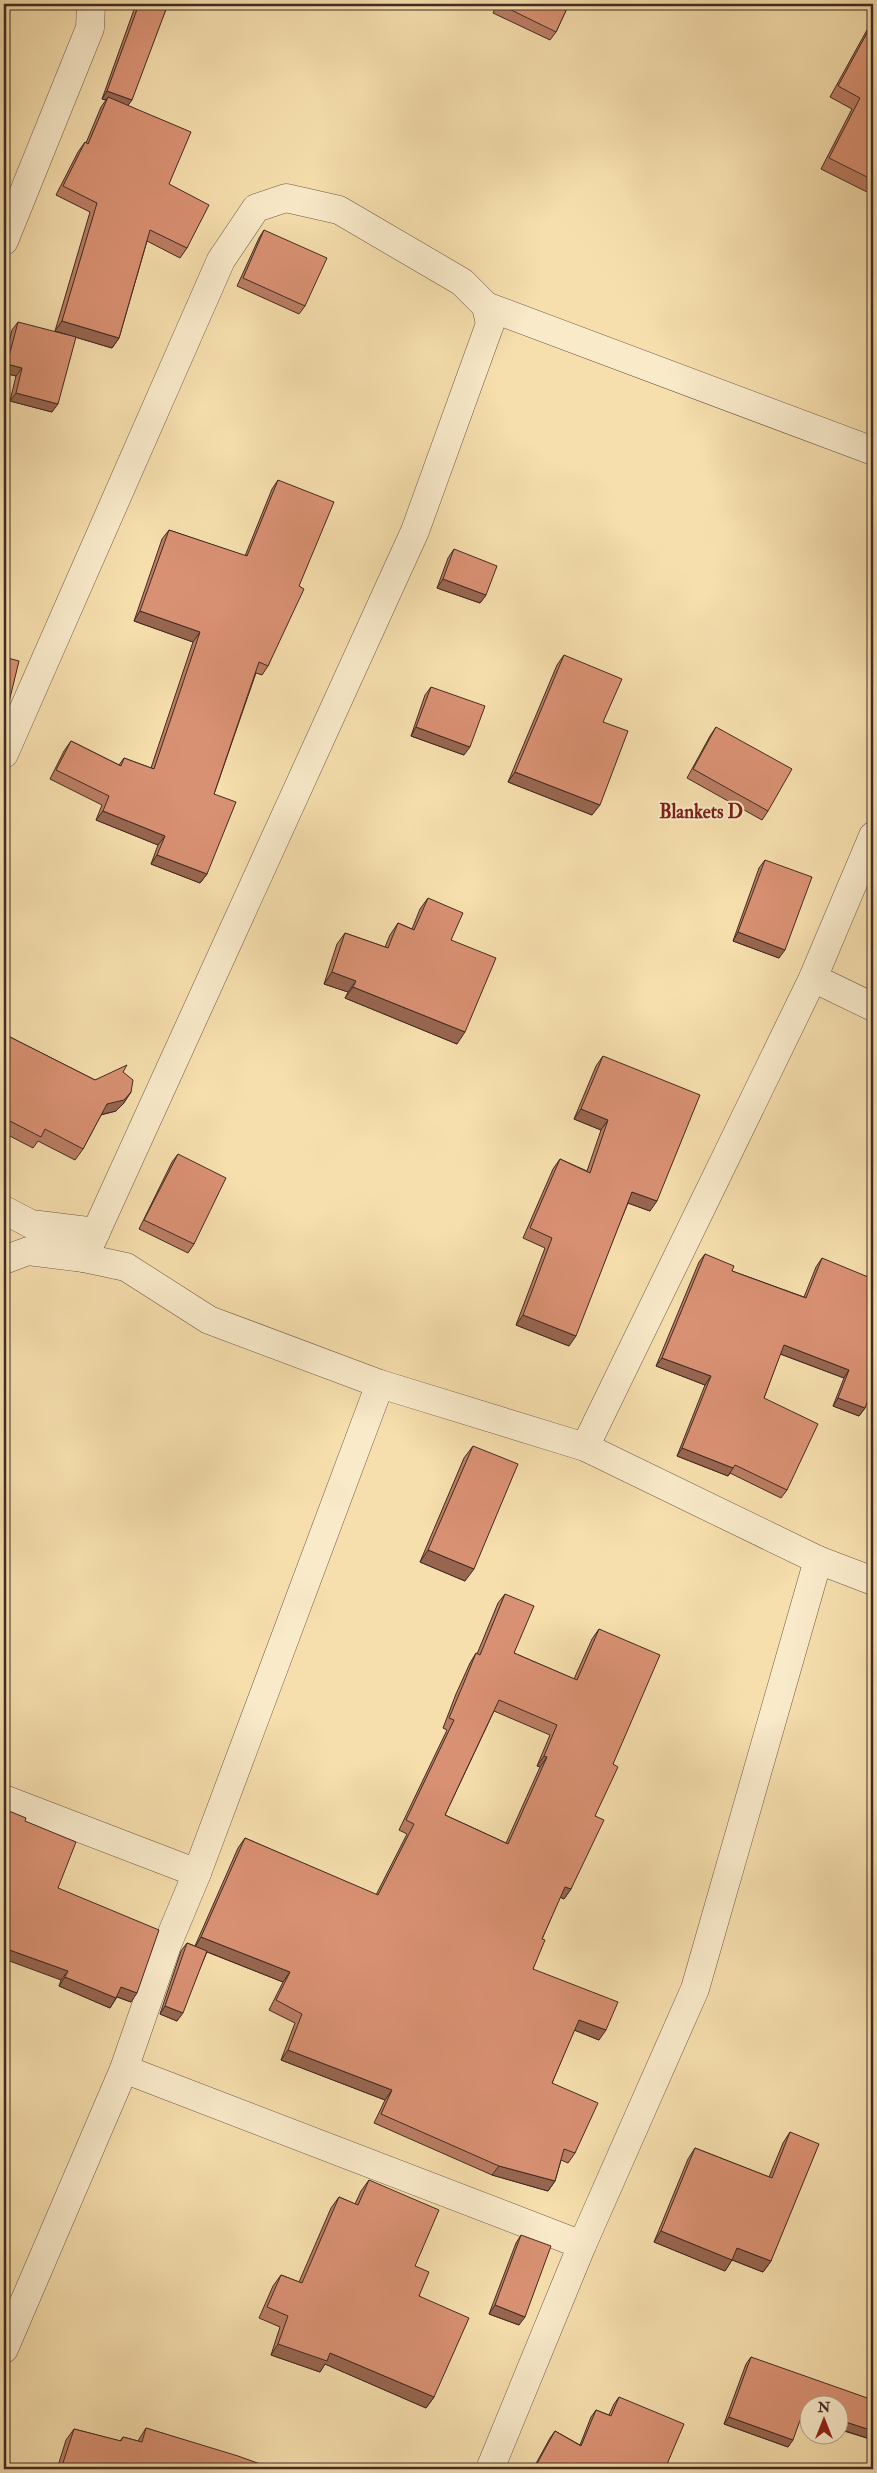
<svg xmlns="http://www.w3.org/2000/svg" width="877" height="2473" viewBox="0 0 877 2473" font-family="'IM FELL Double Pica',serif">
	<rect width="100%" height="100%" fill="#f6dead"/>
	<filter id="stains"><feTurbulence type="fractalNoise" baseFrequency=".004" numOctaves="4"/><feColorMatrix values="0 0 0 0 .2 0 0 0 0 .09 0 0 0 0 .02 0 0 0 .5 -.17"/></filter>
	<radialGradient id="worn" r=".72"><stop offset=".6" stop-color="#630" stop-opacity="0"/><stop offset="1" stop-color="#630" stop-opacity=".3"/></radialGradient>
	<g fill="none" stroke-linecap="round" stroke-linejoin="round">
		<g stroke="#6e5846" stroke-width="29">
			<g id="street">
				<path d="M4 241 90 28 91 4"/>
				<path d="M486 306 873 451"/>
				<path d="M4 754 221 260 256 208 286 198 339 210 462 282 486 306 490 324 415 531 84 1258"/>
				<path d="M813 978 873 1007"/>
				<path d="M4 1210 31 1224 96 1232"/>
				<path d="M4 1260 28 1251 84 1258 126 1267 209 1320 380 1384 585 1447 818 1560 873 1581"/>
				<path d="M585 1447 813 978 873 836"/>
				<path d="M4 1799 197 1873 167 1945 124 2069 582 2245"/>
				<path d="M197 1873 380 1384"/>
				<path d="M4 2349 124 2069"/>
				<path d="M490 2469 582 2245 695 1989 818 1560"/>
			</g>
		</g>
		<use href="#street" stroke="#f9eaca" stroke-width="28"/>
	</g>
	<g fill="#bb7d63" stroke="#412b23" fill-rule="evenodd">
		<path d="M136 4H168L128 105 169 184 187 248 180 258 147 241 119 338 112 348 55 331 90 212 56 195 78 152 85 142 86 143 101 107 106 100 102 99Z"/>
		<path d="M497 4H569L556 32 550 40 493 13Z"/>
		<path d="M873 19V195L821 169 852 109 830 97Z"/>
		<path d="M264 230 305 306 299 314 237 286 259 238Z"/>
		<path d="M18 322 52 412 10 401 16 376 4 373V363L12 330Z"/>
		<path d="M278 480 299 586 268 666 262 675 256 673 214 794 207 874 200 883 151 864 158 845 96 820 102 805 50 779 64 751 71 741 119 765 124 758 151 768 193 642 134 621 162 539 169 530 245 556 272 489Z"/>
		<path d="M454 549 486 595 480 603 437 588 448 558Z"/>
		<path d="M564 655 603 722 592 815 508 782 557 665Z"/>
		<path d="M431 687 464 755 411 736 425 695Z"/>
		<path d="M716 727 768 811 762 820 687 778 710 736Z"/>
		<path d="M765 860 779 958 733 941 759 868Z"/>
		<path d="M428 898 451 940 457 1044 345 998 348 992 324 984 337 944 345 933 385 947 390 935 398 923 412 929 420 909Z"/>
		<path d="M8 1036 95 1080 123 1072 131 1092 123 1104 116 1111 101 1115 83 1149 75 1160 38 1141 33 1148 4 1133V1043Z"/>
		<path d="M603 1056 650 1211 628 1203 569 1346 516 1325 545 1248 523 1238 553 1169 560 1159 587 1171 601 1130 574 1119 596 1066Z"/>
		<path d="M178 1154 194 1244 188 1253 139 1229 172 1162Z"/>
		<path d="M705 1254 732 1271 804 1297 816 1267 822 1258 865 1408 859 1416 833 1406 844 1378 780 1354 764 1398 787 1490 781 1498 730 1473 728 1476 677 1456 705 1385 656 1366 699 1262Z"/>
		<path d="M473 1446 465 1581 420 1562 464 1458Z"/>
		<path d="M505 1594 514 1653 574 1679 592 1639 599 1629 613 1764 595 1816 571 1889 564 1899 560 1897 542 1939 533 1969 599 2040 574 2030 552 2083 575 2153 568 2163 561 2160 555 2181 548 2191 492 2175 374 2123 385 2100 281 2060 295 2023 269 2010 283 1982 207 1952 177 2021 160 2014 181 1951 187 1943 195 1946 238 1848 245 1838 376 1895 407 1834 399 1830 447 1730 443 1728 456 1694 470 1663 476 1653 477 1654 498 1603ZM494 1711 550 1735 537 1766 540 1767 506 1843 445 1815Z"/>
		<path d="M25 1821 58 1888 131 2002 117 1997 110 2008 59 1986 61 1980Z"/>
		<path d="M790 2132 771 2261 763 2272 732 2260 725 2271 654 2242 688 2159 695 2148 769 2177 783 2143Z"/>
		<path d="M369 2180 415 2266 434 2397 426 2408 325 2364 320 2372 271 2355 280 2327 259 2318 273 2286 281 2275 299 2282 331 2208 339 2197 355 2204 361 2191Z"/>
		<path d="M521 2235 519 2325 489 2314 516 2243Z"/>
		<path d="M751 2357 870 2439 801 2418 788 2447 724 2424 746 2364Z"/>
		<path d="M619 2397 665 2469H533L550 2438 555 2431 580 2445 591 2417 596 2410 609 2415 614 2404Z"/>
		<path d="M146 2428 274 2469H57L66 2440 74 2429 120 2441 123 2437 138 2441Z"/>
	</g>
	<g fill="#986650" stroke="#412b23">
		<path d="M107 91 132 100 126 108 108 97 106 100 102 99Z"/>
		<path d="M62 321 119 338 112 348 55 331Z"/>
		<path d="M7 364 22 368 16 376 4 373V369Z"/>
		<path d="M16 393 58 404 52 412 10 401Z"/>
		<path d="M443 579 486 595 480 603 437 588Z"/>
		<path d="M140 611 200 632 193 642 134 621Z"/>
		<path d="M4 705 8 706 5 710H4Z"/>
		<path d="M416 727 470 747 464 755 411 736Z"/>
		<path d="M515 772 600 805 592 815 508 782Z"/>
		<path d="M103 811 165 836 158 845 96 820Z"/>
		<path d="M157 855 207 874 200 883 151 864Z"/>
		<path d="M738 932 785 950 779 958 733 941Z"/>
		<path d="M332 972 356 981 348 992 324 984Z"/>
		<path d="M353 987 465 1032 457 1044 345 998Z"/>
		<path d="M131 1092 123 1104 116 1111 99 1115 107 1104Z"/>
		<path d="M581 1109 608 1120 601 1130 574 1119Z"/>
		<path d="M632 1192 657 1201 650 1211 625 1202Z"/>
		<path d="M523 1315 576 1336 569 1346 516 1325Z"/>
		<path d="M784 1345 849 1370 844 1378 778 1353Z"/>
		<path d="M662 1358 711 1376 705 1385 656 1366Z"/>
		<path d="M838 1398 865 1408 859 1416 833 1406Z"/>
		<path d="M682 1448 733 1468 728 1476 677 1456Z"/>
		<path d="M428 1550 474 1569 465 1581 420 1562Z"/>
		<path d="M544 1756 547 1757 540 1767 537 1766Z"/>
		<path d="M565 1887 571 1889 564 1899 558 1896Z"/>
		<path d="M201 1937 290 1972 283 1982 195 1947Z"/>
		<path d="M4 1948 68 1971 61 1980 4 1959Z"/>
		<path d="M65 1977 116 1998 110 2008 59 1986Z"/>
		<path d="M121 1987 137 1993 131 2002 115 1996Z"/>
		<path d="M165 2006 183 2013 177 2021 160 2014Z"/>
		<path d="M579 2020 606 2030 599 2040 572 2029Z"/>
		<path d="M288 2050 392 2090 385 2100 281 2060Z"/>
		<path d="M499 2166 555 2181 548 2191 492 2175Z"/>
		<path d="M661 2231 732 2260 725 2271 654 2242Z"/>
		<path d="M737 2248 771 2261 763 2272 730 2259Z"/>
		<path d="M495 2305 525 2317 519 2325 489 2314Z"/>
		<path d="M278 2344 330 2353 434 2397 426 2408 325 2364 320 2372 271 2355Z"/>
		<path d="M804 2409 810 2411V2420L799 2417Z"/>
		<path d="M729 2417 793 2440 788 2447 724 2424Z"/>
		<path d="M840 2420 873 2431V2435L870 2439 840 2429Z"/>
	</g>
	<g fill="#d99173" stroke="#412b23" fill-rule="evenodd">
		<path d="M139 4H168L132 100 107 91Z"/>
		<path d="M499 4H569L556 32Z"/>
		<path d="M873 22V180L829 158 860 98 838 86Z"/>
		<path d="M108 97 191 132 169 184 209 205 187 248 150 230 119 338 62 321 97 203 63 186 85 142 88 144Z"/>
		<path d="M264 230 327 258 305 306 243 278Z"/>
		<path d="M18 322 76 337 58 404 16 393 22 368 7 364Z"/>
		<path d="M278 480 334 502 299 586 304 589 268 666 259 662 214 794 236 802 207 874 157 855 165 836 103 811 109 796 56 770 71 741 121 766 124 758 154 769 200 632 140 611 169 530 247 556Z"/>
		<path d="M454 549 497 566 486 595 443 579Z"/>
		<path d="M564 655 622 679 603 722 628 731 600 805 515 772Z"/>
		<path d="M4 657 19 661 8 706 4 705Z"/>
		<path d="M431 687 485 706 470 747 416 727Z"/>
		<path d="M716 727 792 769 768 811 693 769Z"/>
		<path d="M765 860 812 877 785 950 738 932Z"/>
		<path d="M428 898 463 913 451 940 496 958 465 1032 353 987 356 981 332 972 345 933 388 948 398 923 414 930Z"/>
		<path d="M8 1036 95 1080 127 1065 123 1072 133 1080 131 1092 124 1100 107 1104 83 1149 45 1129 41 1137 4 1118V1044Z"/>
		<path d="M603 1056 700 1095 657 1201 632 1192 576 1336 523 1315 552 1238 530 1228 560 1159 590 1173 608 1120 581 1109Z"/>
		<path d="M178 1154 226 1178 194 1244 144 1220Z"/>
		<path d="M705 1254 734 1266 732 1271 806 1298 822 1258 873 1279V1387L865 1408 838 1398 849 1370 784 1345 764 1398 818 1424 787 1490 735 1465 733 1468 682 1448 711 1376 662 1358Z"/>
		<path d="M473 1446 518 1464 474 1569 428 1550Z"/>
		<path d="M505 1594 534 1606 514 1653 577 1680 599 1629 660 1655 613 1764 618 1767 595 1816 604 1820 571 1889 565 1887 542 1939 545 1940 533 1969 618 2002 606 2030 579 2020 552 2083 598 2103 575 2153 564 2149 555 2181 499 2166 381 2114 392 2090 288 2050 302 2014 276 2000 290 1972 201 1937 245 1838 378 1895 414 1824 406 1820 454 1720 449 1718 463 1685 476 1653 480 1655ZM499 1700 557 1725 544 1756 547 1757 508 1844 445 1815Z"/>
		<path d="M4 1809 26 1818 25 1821 76 1842 58 1888 159 1930 137 1993 121 1987 116 1998 65 1977 68 1971 4 1948Z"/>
		<path d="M187 1943 207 1951 183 2013 165 2006Z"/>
		<path d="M790 2132 819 2144 771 2261 737 2248 732 2260 661 2231 695 2148 772 2178Z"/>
		<path d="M369 2180 439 2210 415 2266 429 2272 419 2296 469 2318 434 2397 330 2353 327 2361 278 2344 288 2316 267 2307 281 2275 302 2283 339 2197 358 2205Z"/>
		<path d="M521 2235 551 2246 525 2317 495 2305Z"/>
		<path d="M751 2357 873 2400V2431L840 2420V2406H810V2411L804 2409 793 2440 729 2417Z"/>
		<path d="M619 2397 684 2424 665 2469H534L555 2431 581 2446 596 2410 611 2416Z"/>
		<path d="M146 2428 238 2456 274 2469H61L74 2429 121 2441 123 2437 142 2442Z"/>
	</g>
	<g text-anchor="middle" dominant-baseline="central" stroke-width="4" stroke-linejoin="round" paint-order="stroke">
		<g font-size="19" font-weight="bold" fill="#7a1f14" stroke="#f9eaca">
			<text x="701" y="812">Blankets D</text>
		</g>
	</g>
	<rect width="877" height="2473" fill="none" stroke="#f6dead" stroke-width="20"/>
	<rect x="5" y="5" width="867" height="2463" fill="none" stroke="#412b23" stroke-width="2.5"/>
	<rect x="10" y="10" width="857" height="2453" fill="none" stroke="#412b23"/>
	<g transform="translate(824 2420)"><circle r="24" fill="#f9eaca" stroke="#af9e87"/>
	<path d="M0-4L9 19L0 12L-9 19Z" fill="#8f2418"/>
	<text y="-8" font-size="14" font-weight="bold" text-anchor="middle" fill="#412b23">N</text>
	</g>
	<rect width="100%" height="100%" filter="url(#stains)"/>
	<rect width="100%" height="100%" fill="url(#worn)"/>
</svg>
